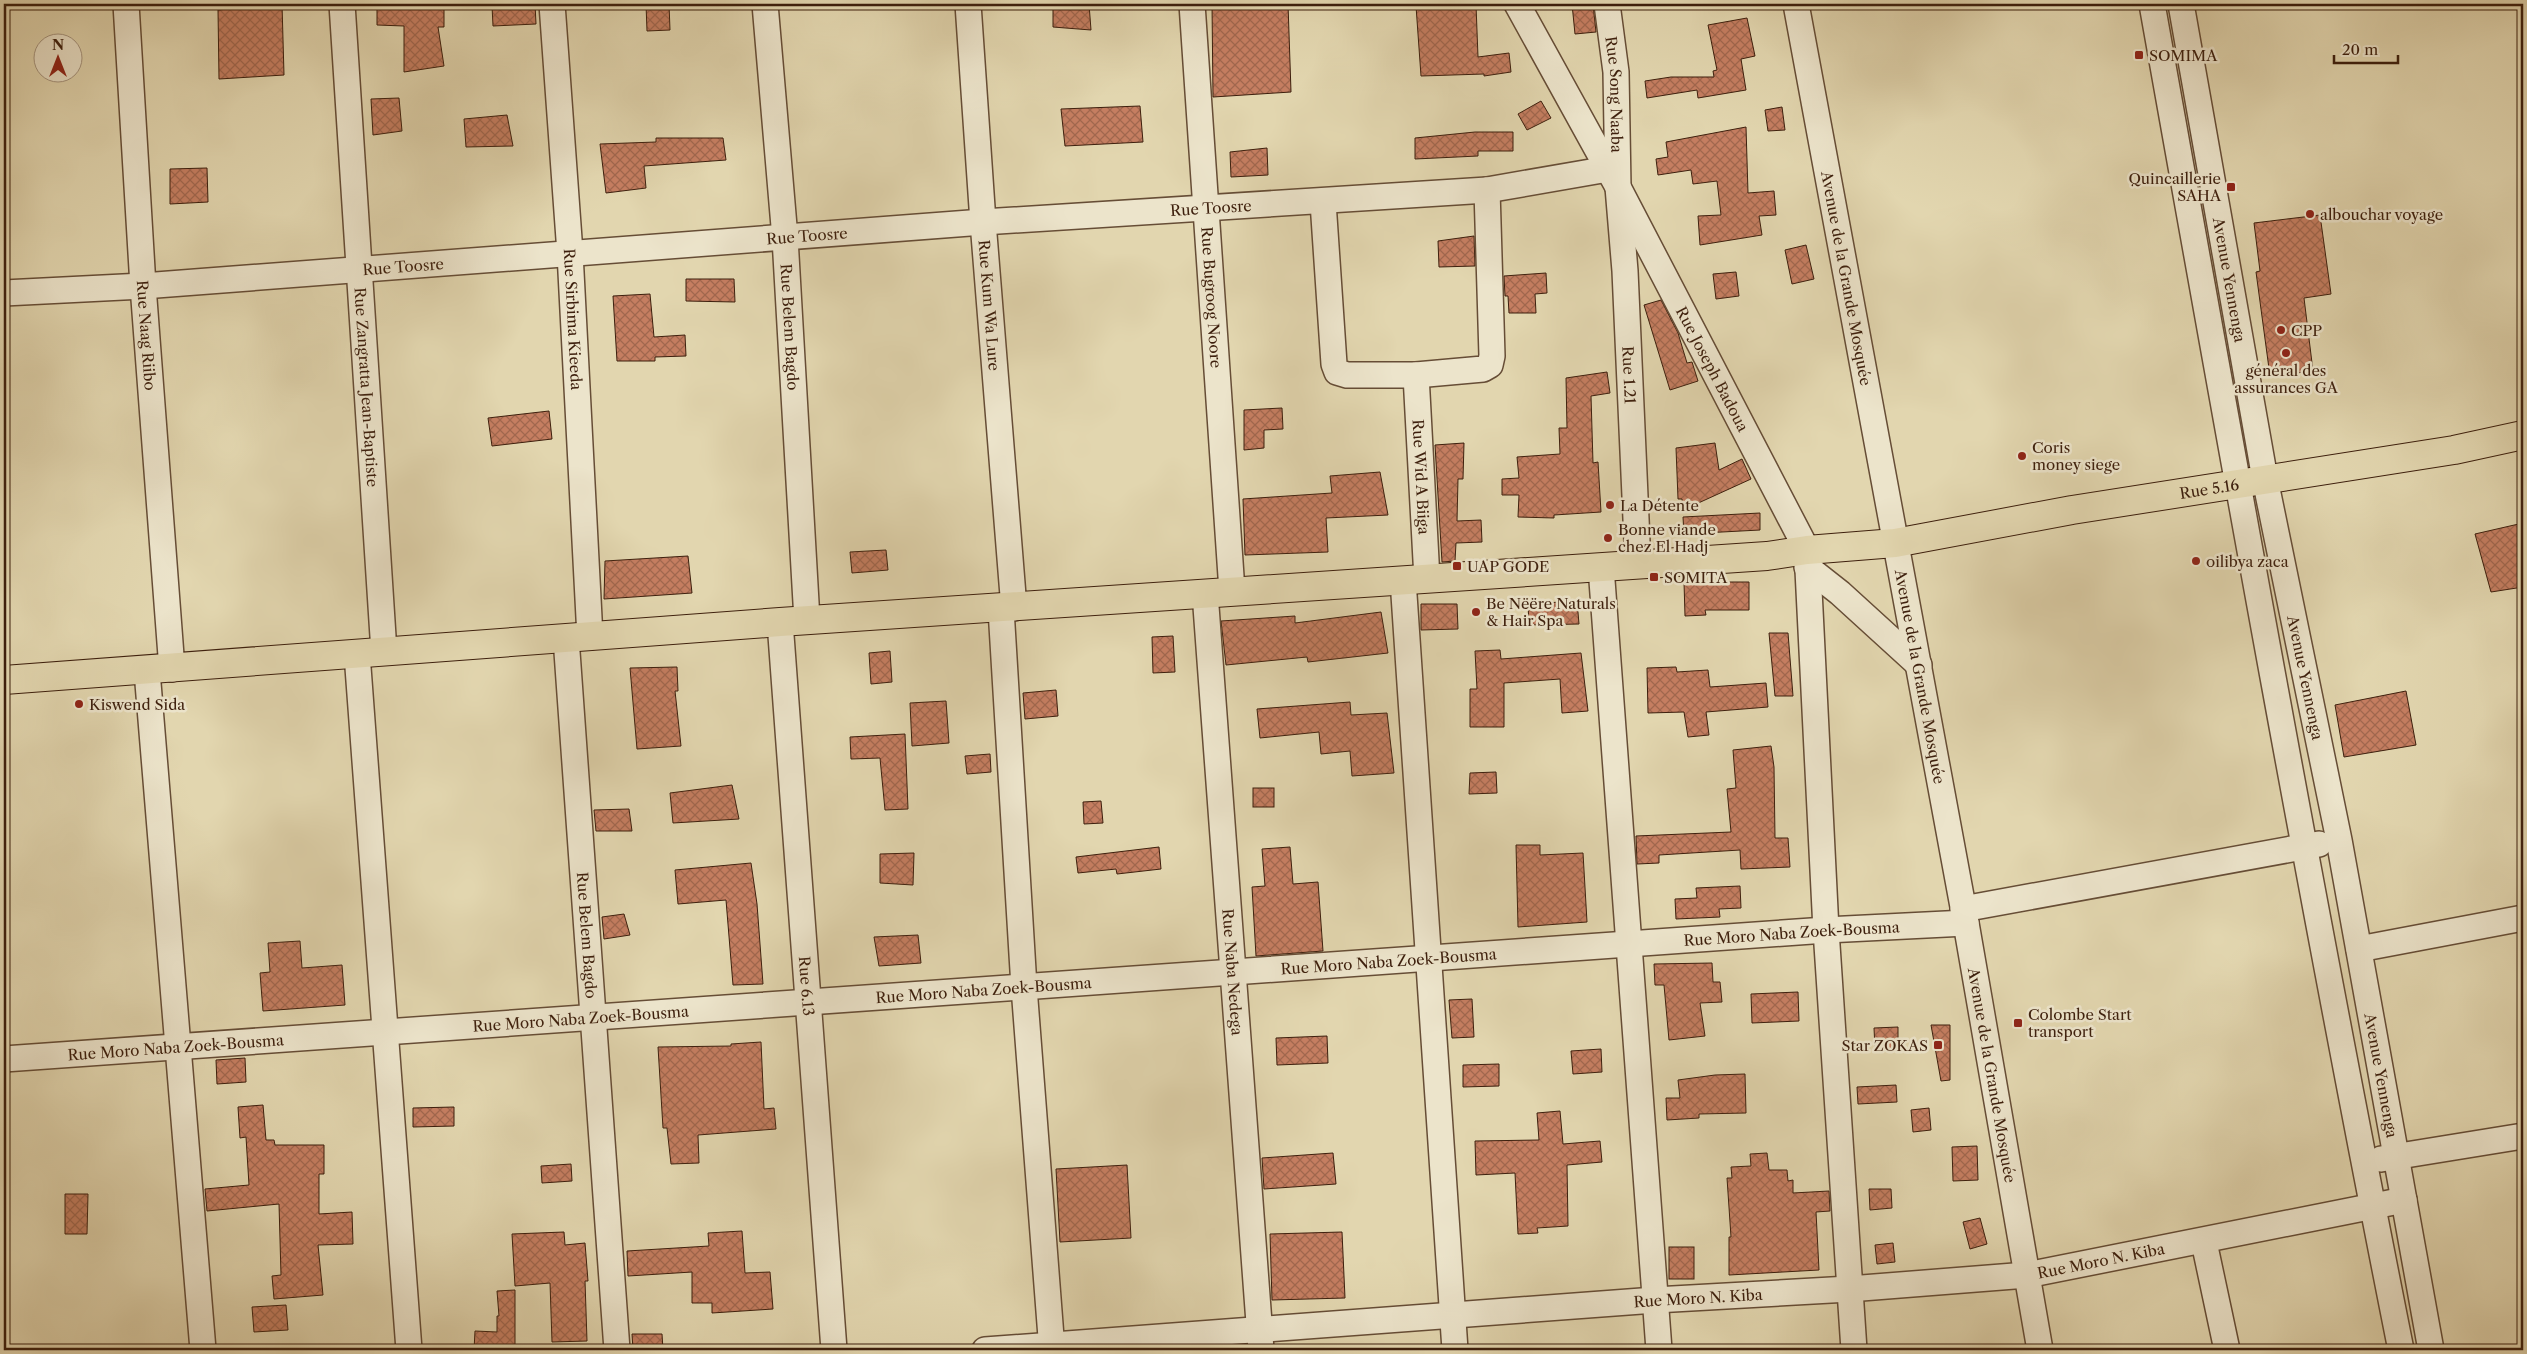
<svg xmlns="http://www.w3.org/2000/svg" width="2527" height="1354" viewBox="0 0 2527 1354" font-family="'Libre Caslon Text',serif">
	<defs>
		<pattern id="building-cross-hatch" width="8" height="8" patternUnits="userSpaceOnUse" patternTransform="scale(1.25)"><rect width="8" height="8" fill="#c57e61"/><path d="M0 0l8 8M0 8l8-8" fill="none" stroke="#a1674e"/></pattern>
	</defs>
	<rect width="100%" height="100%" fill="#e2d6af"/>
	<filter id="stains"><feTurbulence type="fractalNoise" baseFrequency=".004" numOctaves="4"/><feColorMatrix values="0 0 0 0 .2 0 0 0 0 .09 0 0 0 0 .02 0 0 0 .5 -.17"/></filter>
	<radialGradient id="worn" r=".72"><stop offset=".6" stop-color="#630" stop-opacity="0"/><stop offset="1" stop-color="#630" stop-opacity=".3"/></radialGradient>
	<g fill="url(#building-cross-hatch)" stroke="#3d1f0d">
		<path d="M282 4 284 75 219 79 218 10Z"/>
		<path d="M377 4H444V27H438L444 66 404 72V26L377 25Z"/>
		<path d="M535 4 536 24 493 26 492 6Z"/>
		<path d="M646 4H669L670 30 647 31Z"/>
		<path d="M1053 4H1089L1091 30 1053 27Z"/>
		<path d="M1212 4H1288L1291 92 1213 97Z"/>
		<path d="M1572 4H1593L1596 32 1575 34Z"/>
		<path d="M1476 5 1478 57 1509 53 1511 72 1484 76V74L1421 76 1416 6Z"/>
		<path d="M1747 18 1755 56 1741 59 1746 90 1698 98 1697 90 1647 98 1645 81 1671 77H1714L1713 71 1717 70 1708 25Z"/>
		<path d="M399 98 402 131 373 135 371 99Z"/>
		<path d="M1541 101 1551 118 1527 130 1518 114Z"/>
		<path d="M1140 106 1143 142 1065 146 1061 109Z"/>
		<path d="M1782 107 1785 130 1768 131 1765 110Z"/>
		<path d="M507 115 513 146 466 147 464 119Z"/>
		<path d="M1746 127 1748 193 1774 191 1776 215 1759 216 1762 235 1700 245 1698 216 1721 215 1717 181 1693 184 1691 170 1658 175 1656 159 1668 157 1666 142Z"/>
		<path d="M1475 132H1513V151H1478V156L1415 159V138Z"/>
		<path d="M656 138H723L726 160 644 166 646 188 606 193 600 144 656 142Z"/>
		<path d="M1267 148 1268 175 1231 177 1230 152Z"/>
		<path d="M207 168 208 202 170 204V169Z"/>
		<path d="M2320 215 2331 294 2304 298 2313 371 2270 376 2256 272 2260 271 2254 223Z"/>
		<path d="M1474 236 1475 266 1439 267 1438 241Z"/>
		<path d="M1806 245 1814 279 1792 284 1785 250Z"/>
		<path d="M1736 272 1739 296 1716 299 1713 274Z"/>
		<path d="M1546 273 1547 293 1535 294 1536 313H1509L1508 296H1505L1504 276Z"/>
		<path d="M686 279H734L735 302 686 301Z"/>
		<path d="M650 294 654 337 685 335 686 356 655 357V361H617L613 296Z"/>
		<path d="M1661 300 1678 333 1687 363 1692 362 1698 381 1670 390 1644 305Z"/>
		<path d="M1607 372 1610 393 1591 396 1593 463 1598 462 1601 512 1554 515V518L1518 517 1519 495H1502V479L1519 478 1517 457 1560 454 1559 428H1567L1566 378Z"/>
		<path d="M1282 408 1283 429 1264 430V448L1244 450V410Z"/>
		<path d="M549 411 552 439 492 446 488 418Z"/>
		<path d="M1464 443 1463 479H1458L1457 521 1481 520 1482 542 1456 543 1455 561 1442 562 1435 445Z"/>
		<path d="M1715 443 1719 470 1742 459 1751 479 1683 510 1682 499H1678L1676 448Z"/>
		<path d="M1380 472 1388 515 1326 518 1328 552 1245 555 1243 499 1332 493 1330 476Z"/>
		<path d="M1760 513V530L1684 534 1683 517Z"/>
		<path d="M2523 523V587L2491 592 2475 534Z"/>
		<path d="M886 550 888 570 852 573 850 552Z"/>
		<path d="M688 556 692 593 604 599 605 561Z"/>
		<path d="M1684 582H1749V610H1705L1706 615 1685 616Z"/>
		<path d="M1577 601 1579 624 1529 625 1528 604Z"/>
		<path d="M1421 604H1457L1458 629 1421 630Z"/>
		<path d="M1381 612 1388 653 1308 662 1307 657 1226 665 1221 621 1295 616V623Z"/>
		<path d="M1769 633H1788L1793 696H1775Z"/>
		<path d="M1173 636 1175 672 1153 673 1152 637Z"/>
		<path d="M1500 650 1501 659 1581 653 1588 711 1562 713 1560 679 1504 683V727H1470V689H1477L1475 651Z"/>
		<path d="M890 651 892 682 871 684 869 653Z"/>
		<path d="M677 667 678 691H675L681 746 637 749 630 668Z"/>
		<path d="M1676 667 1677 672 1708 670 1710 687 1766 683 1768 707 1706 712 1709 735 1688 737 1684 712 1648 713 1647 668Z"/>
		<path d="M1056 690 1058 716 1025 719 1023 693Z"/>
		<path d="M2406 691 2416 745 2344 757 2335 705Z"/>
		<path d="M946 701 949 743 912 746 910 703Z"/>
		<path d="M1350 702 1351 715 1387 713 1394 773 1352 776 1350 751 1321 754 1319 732 1260 738 1257 709Z"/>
		<path d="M905 734 908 809 885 810 880 758 851 759 850 737Z"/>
		<path d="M1771 746 1774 767 1775 838H1788L1790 867 1741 869 1740 850 1659 855V863L1637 864 1636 836 1731 832 1727 789 1736 788 1733 750Z"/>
		<path d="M990 754 991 772 967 774 965 756Z"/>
		<path d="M1496 772 1497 793 1469 794 1470 773Z"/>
		<path d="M732 785 739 819 673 823 670 793Z"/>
		<rect x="1253" y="788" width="21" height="19"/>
		<path d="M1101 801 1103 823 1084 824 1083 802Z"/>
		<path d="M629 809 632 831H596L594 810Z"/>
		<path d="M1516 845H1540V855L1583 853 1587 922 1518 927Z"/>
		<path d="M1159 847 1161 869 1117 874 1116 869 1078 873 1076 857Z"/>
		<path d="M1290 847 1293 884 1318 882 1323 951 1256 956 1252 887 1265 886 1262 849Z"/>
		<path d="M914 853 913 885 880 883V854Z"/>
		<path d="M751 863 757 904 763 984 733 985 726 900 678 904 675 870Z"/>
		<path d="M1740 886 1741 908 1719 909 1720 917 1676 919 1675 899 1697 898 1696 888Z"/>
		<path d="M624 914 630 935 604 939 602 917Z"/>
		<path d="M918 935 921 963 879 966 874 937Z"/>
		<path d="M300 941 302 968 342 965 345 1005 263 1011 260 973 270 972 268 943Z"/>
		<path d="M1712 963 1713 982H1720L1722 1002 1700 1003 1705 1036 1669 1040 1664 985H1655L1654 964Z"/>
		<path d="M1798 992 1799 1021 1752 1023 1751 994Z"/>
		<path d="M1472 999 1474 1037 1452 1038 1449 1000Z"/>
		<path d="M1931 1025H1950V1080L1941 1081Z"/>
		<path d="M1898 1027V1048L1875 1049 1874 1028Z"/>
		<path d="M1327 1036 1328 1063 1277 1065 1276 1038Z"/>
		<path d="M761 1042 764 1109 774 1108 776 1129 698 1135 699 1163 671 1164 667 1128H663L658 1047 731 1046V1044Z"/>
		<path d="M1601 1049 1602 1072 1573 1074 1571 1051Z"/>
		<path d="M245 1058 246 1082 217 1084 216 1060Z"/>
		<path d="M1499 1064V1086L1463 1087V1065Z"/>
		<path d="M1745 1074 1746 1113 1699 1114V1118L1667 1120 1666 1098H1680L1678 1080 1715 1075Z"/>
		<path d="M1896 1085 1897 1102 1858 1104 1857 1087Z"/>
		<path d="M263 1105 266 1140H274L275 1145H324V1174H319V1214L352 1212 353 1244 318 1245 323 1295 274 1299 272 1276 281 1275 279 1204 207 1211 205 1189 249 1185 246 1137 240 1138 238 1107Z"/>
		<path d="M454 1107V1126L413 1127V1108Z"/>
		<path d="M1929 1108 1931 1130 1913 1132 1911 1110Z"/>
		<path d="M1560 1111 1563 1144 1600 1141 1602 1162 1567 1165 1568 1226 1537 1228 1538 1233 1518 1234 1515 1173 1476 1175 1475 1141 1539 1140 1537 1113Z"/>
		<path d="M1977 1146 1978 1180 1953 1181 1952 1147Z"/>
		<path d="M1333 1153 1336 1184 1264 1189 1262 1158Z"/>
		<path d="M1767 1153 1769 1170H1787L1788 1181 1793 1180V1193L1829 1191 1830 1211 1816 1212 1819 1270 1729 1275V1237H1731L1727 1178H1732L1731 1167 1751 1166 1750 1154Z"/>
		<path d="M571 1164 572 1181 542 1183 541 1166Z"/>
		<path d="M1127 1165 1131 1238 1060 1242 1056 1169Z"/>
		<path d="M1869 1189H1891L1892 1208 1870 1210Z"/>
		<path d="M65 1194H88L87 1234H65Z"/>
		<path d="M1980 1218 1987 1244 1970 1249 1963 1222Z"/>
		<path d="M742 1231 745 1273 770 1272 773 1309 712 1313V1303H692V1272L628 1276 627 1251 709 1246 708 1233Z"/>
		<path d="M564 1232 565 1245 585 1243 588 1281H585L587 1341 552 1342 550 1283 515 1286 512 1234Z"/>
		<path d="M1342 1232 1345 1298 1272 1300 1270 1234Z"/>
		<path d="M1893 1243 1895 1262 1877 1264 1875 1245Z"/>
		<rect x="1669" y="1247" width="25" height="32"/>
		<path d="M515 1290V1350H474L475 1331 497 1332V1316H499L497 1291Z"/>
		<path d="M286 1305 288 1330 254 1332 252 1307Z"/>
		<path d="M632 1334H662L663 1350H633Z"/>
	</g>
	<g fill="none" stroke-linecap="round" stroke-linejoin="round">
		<g stroke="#664d36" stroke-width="28">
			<g id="minor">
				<path id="s1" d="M126 4 143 286 172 669"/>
				<path id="s2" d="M342 4 384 652"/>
				<path id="s3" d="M552 4 570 253 590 637"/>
				<path id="s4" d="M765 4 785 238 807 620"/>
				<path id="s5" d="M968 4 983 222 1014 608"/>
				<path id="s6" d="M1192 4 1232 591"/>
				<path id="s7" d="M1517 4 1618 187 1807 550 1826 930 1854 1350"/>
				<path id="s8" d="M1607 4 1616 72 1618 187 1625 271 1638 564"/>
				<path id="s9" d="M1796 4 1966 923 2040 1350"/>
				<path d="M2152 4C2232 453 2312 903 2401 1350"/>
				<path id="s10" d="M2181 4 2265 479 2339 840 2431 1350"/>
				<path d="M1323 202 1334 364 1337 372 1347 375H1416L1483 369 1490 365 1492 356 1487 190"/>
				<path id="s11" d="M4 293 143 286 983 222 1487 190 1608 169"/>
				<path id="s12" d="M1416 375 1427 579"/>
				<path d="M1601 567 1659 1350"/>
				<path d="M1807 567 1840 593 1919 665"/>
				<path d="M1403 580 1455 1350"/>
				<path id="s13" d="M1205 593 1261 1350"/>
				<path d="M1001 609 1024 987 1052 1350"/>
				<path id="s14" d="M780 622 834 1350"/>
				<path id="s15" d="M566 638 617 1350"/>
				<path d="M357 654 409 1350"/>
				<path d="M147 671 203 1350"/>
				<path d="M1963 909 2319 844"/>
				<path d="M2359 949 2523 918"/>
				<path id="s16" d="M4 1059 1826 930 1966 923"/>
				<path d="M2381 1159 2523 1136"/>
				<path d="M2204 1242 2227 1350"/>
				<path id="s17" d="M985 1350 1655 1300 1849 1289 2027 1275 2404 1200"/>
			</g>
		</g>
		<g stroke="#3d1f0d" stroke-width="30">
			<g id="major">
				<path id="s18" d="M4 680 780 622 1767 556 1807 550 1895 543 2072 510 2454 450 2523 435"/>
			</g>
		</g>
		<use href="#minor" stroke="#ece4cb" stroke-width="25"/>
		<use href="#major" stroke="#e2d6af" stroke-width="28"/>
	</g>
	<g fill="#8f2418" stroke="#ece4cb" stroke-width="2">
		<rect x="2134" y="50" width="10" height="10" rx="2.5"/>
		<rect x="2226" y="182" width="10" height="10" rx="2.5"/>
		<circle cx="2310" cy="214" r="5"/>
		<circle cx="2281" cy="330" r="5"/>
		<circle cx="2286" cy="353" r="5"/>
		<circle cx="2022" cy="456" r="5"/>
		<circle cx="1610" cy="505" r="5"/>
		<circle cx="1608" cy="538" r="5"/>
		<circle cx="2196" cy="561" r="5"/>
		<rect x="1452" y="561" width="10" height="10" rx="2.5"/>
		<rect x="1649" y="572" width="10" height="10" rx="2.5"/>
		<circle cx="1476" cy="612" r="5"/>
		<circle cx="79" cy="704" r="5"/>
		<rect x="2013" y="1018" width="10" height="10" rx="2.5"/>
		<rect x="1933" y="1040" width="10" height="10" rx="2.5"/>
	</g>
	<g text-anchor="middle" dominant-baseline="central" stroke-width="5" stroke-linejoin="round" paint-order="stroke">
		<g font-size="15" fill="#3d1f0d" stroke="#ece4cb" text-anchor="start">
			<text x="2149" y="55">SOMIMA</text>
			<text x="2221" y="178" text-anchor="end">Quincaillerie<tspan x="2221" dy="17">SAHA</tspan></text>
			<text x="2320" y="214">albouchar voyage</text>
			<text x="2291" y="330">CPP</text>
			<text x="2286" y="370" text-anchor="middle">général des<tspan x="2286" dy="17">assurances GA</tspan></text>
			<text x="2032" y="447">Coris<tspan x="2032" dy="17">money siege</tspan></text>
			<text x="1620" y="505">La Détente</text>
			<text x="1618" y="529">Bonne viande<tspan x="1618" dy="17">chez El Hadj</tspan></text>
			<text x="2206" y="561">oilibya zaca</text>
			<text x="1467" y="566">UAP GODE</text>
			<text x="1664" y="577">SOMITA</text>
			<text x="1486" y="603">Be Nëëre Naturals<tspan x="1486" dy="17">&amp; Hair Spa</tspan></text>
			<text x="89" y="704">Kiswend Sida</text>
			<text x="2028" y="1014">Colombe Start<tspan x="2028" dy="17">transport</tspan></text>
			<text x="1928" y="1045" text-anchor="end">Star ZOKAS</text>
		</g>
		<g font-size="15" fill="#3d1f0d" stroke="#ece4cb">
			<text stroke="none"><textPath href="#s8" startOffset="91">Rue Song Naaba</textPath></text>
			<text stroke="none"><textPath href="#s11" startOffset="1210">Rue Toosre</textPath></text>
			<text stroke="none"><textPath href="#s11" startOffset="805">Rue Toosre</textPath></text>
			<text stroke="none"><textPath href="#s11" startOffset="400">Rue Toosre</textPath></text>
			<text stroke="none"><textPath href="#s9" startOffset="279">Avenue de la Grande Mosquée</textPath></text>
			<text stroke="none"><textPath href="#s10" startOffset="280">Avenue Yennenga</textPath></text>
			<text stroke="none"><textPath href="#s6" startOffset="294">Rue Bugroog Noore</textPath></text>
			<text stroke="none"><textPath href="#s5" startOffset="302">Rue Kum Wa Lure</textPath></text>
			<text stroke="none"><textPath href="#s3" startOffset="316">Rue Sirbima Kieeda</textPath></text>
			<text stroke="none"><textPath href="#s4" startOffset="324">Rue Belem Bagdo</textPath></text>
			<text stroke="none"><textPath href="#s1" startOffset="332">Rue Naag Riibo</textPath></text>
			<text stroke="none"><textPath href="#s7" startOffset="414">Rue Joseph Badoua</textPath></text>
			<text stroke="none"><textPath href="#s8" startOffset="372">Rue 1.21</textPath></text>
			<text stroke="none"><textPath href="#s2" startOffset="384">Rue Zangratta Jean-Baptiste</textPath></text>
			<text stroke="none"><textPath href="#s12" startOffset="102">Rue Wid A Biiga</textPath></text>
			<text stroke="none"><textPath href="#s18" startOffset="2215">Rue 5.16</textPath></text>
			<text stroke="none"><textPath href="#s9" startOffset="684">Avenue de la Grande Mosquée</textPath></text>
			<text stroke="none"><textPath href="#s10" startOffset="685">Avenue Yennenga</textPath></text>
			<text stroke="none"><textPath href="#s16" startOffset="1792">Rue Moro Naba Zoek-Bousma</textPath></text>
			<text stroke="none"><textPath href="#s15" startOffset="298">Rue Belem Bagdo</textPath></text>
			<text stroke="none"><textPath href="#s16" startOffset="1388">Rue Moro Naba Zoek-Bousma</textPath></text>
			<text stroke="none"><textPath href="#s13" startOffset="380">Rue Naba Nedega</textPath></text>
			<text stroke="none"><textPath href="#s14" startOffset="365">Rue 6.13</textPath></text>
			<text stroke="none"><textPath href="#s16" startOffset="982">Rue Moro Naba Zoek-Bousma</textPath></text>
			<text stroke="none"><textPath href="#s16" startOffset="578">Rue Moro Naba Zoek-Bousma</textPath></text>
			<text stroke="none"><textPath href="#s16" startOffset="172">Rue Moro Naba Zoek-Bousma</textPath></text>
			<text stroke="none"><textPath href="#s9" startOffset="1089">Avenue de la Grande Mosquée</textPath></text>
			<text stroke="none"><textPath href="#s10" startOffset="1090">Avenue Yennenga</textPath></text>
			<text stroke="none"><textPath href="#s17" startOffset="1120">Rue Moro N. Kiba</textPath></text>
			<text stroke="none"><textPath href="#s17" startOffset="715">Rue Moro N. Kiba</textPath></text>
		</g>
	</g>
	<rect width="2527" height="1354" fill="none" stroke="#e2d6af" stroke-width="20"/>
	<rect x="5" y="5" width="2517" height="1344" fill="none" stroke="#3d1f0d" stroke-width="2.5"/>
	<rect x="10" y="10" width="2507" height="1334" fill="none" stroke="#3d1f0d"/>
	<g transform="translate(58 58)"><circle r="24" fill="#ece4cb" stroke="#a6957f"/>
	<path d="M0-4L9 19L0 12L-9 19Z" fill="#8f2418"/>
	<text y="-8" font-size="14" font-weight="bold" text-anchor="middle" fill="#3d1f0d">N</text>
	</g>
	<path d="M2334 55v8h64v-8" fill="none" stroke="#3d1f0d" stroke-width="2.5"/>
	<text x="2342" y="55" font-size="15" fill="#3d1f0d" stroke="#ece4cb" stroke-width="4" paint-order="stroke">20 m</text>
	<rect width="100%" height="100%" filter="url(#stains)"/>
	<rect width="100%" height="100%" fill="url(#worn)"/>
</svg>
